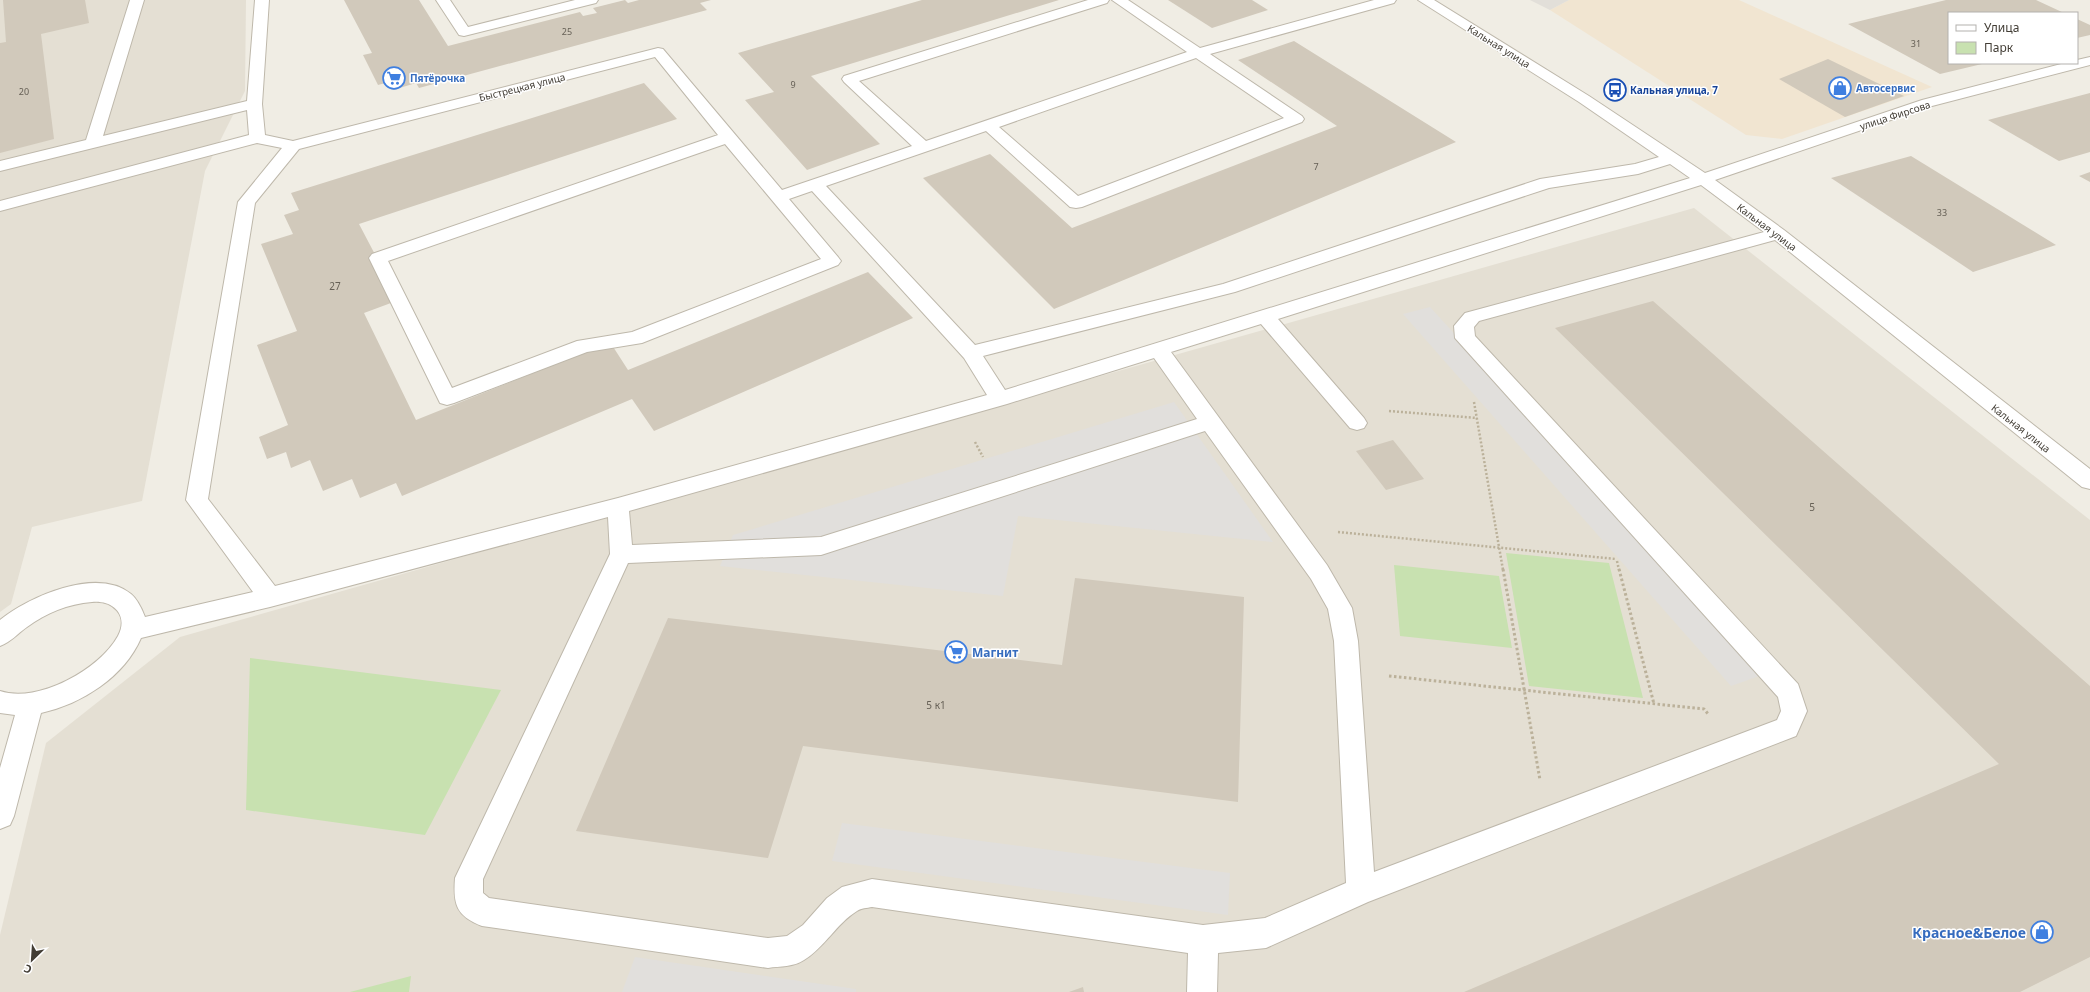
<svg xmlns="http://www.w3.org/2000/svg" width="2090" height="992" viewBox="0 0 2090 992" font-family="'Noto Sans',sans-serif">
	<rect width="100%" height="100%" fill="#f0ede4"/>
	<g fill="#e4dfd3">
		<path d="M0 0H246L245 91 205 171 142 501 32 527 11 604 0 612Z"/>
		<path d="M1694 208 2090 520V992H0V935L46 743 180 637Z"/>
	</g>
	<path fill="#f1e5d1" d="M1569 0H1739L1932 87 1782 139 1746 135 1550 10Z"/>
	<path fill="#e2dfd9" d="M1530 0H1569L1550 10Z"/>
	<g fill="#c8e1b0">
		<path d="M1506 553 1609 563 1643 698 1529 686Z"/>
		<path d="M1394 565 1499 576 1512 648 1400 636Z"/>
		<path d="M250 658 501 690 425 835 246 810Z"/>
		<path d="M411 976 409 992H350Z"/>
	</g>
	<g fill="#e1dfdc">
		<path d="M1430 307 1765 674 1731 686 1403 314Z"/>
		<path d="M1174 402 1273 542 1018 516 1003 596 720 566 733 535Z"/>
		<path d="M842 823 1230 873 1228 915 832 861Z"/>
		<path d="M635 957 856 989V992H622Z"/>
	</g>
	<g fill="#d1c9bb">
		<path d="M3 0H85L89 23 41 34 54 139 0 153V43L6 42Z"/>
		<path d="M344 0H419L448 46 580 12 583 16 597 13 593 8 625 0 628 3 639 0H711L700 3 707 10 419 88 416 83 393 90 389 82 378 85 363 55 372 53Z"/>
		<path d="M922 0H1059L811 76 880 144 807 170 745 100 774 92 738 53Z"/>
		<path d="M1168 0H1252L1268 10 1212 28Z"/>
		<path d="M1946 0H2036L2064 13H1949V63L1982 64 1940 74 1848 24Z"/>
		<path d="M2077 19 2090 25V35L2077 38Z"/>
		<path d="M1294 41 1456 142 1054 309 923 178 990 154 1072 228 1337 126 1238 60Z"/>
		<path d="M1828 59 1904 96 1845 117 1779 79Z"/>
		<path d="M644 83 677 119 359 224 399 300 364 313 416 420 610 342 628 370 868 272 913 318 654 431 632 399 402 496 396 483 360 498 352 479 323 491 310 460 291 468 286 452 267 459 259 437 288 425 257 345 297 331 261 244 293 234 284 215 299 210 291 193Z"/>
		<path d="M2090 93V152L2059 161 1988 120Z"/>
		<path d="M1911 156 2056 245 1973 272 1831 178Z"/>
		<path d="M2090 172V182L2079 176Z"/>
		<path d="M1653 301 2090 686V957L2020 992H1464L1999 764 1555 328Z"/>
		<path d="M1393 440 1424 479 1386 490 1356 451Z"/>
		<path d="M1075 578 1244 597 1238 802 803 746 768 858 576 831 668 618 1062 665Z"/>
		<path d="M1083 987 1084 992H1069Z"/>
	</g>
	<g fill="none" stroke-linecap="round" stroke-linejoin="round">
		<g stroke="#beb8ab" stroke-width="2">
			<g id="minor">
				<path d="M130 0H144L103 136 247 101 255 0H269L262 104 265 135 293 141 658 48 663 49 782 190 912 146 844 82 842 79 844 76 1088 0H1109L1107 3 859 81 926 141 1187 52 1112 0H1128L1200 48 1374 0H1396L1394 3 1210 54 1302 116 1304 119 1302 122 1082 207 1076 208 1070 207 986 131 826 186 975 345 1223 284 1540 179 1635 164 1659 157 1579 102 1418 0H1434L1589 96 1705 173 1922 100 2065 63H2077V60L2090 57V65L1932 106 1715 180 1784 230 2090 469V489L2082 487 1775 240 1479 321 1474 327 1475 336 1798 684 1807 711 1796 736 1368 902 1266 948 1218 953 1217 992H1187L1188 953 872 907C867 908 861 908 857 911 837 923 825 947 804 960 794 967 780 966 768 968L482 926C456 916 453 904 455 878L610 554 608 517 270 607 141 638C124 677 82 704 41 713L14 816 10 825 0 829V768L15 715 0 713V691C38 704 100 669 118 636 129 615 113 600 92 602 68 604 46 613 27 627 17 634 11 642 0 646V620C28 597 97 566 131 594 137 599 142 609 145 617L253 592 186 500 238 202 282 148 257 143 0 211V201L249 135 247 110 0 171V161L86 140ZM655 57 718 135 372 254 369 258 440 403 447 405 454 403 587 352 642 343 838 265 841 261 838 257 789 199 812 191 964 358 987 395 618 498 275 586 208 499 255 203 299 149ZM1196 58 1284 118 1078 196 999 127ZM725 144 821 259 632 332 577 341 452 388 388 261ZM1670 164 1690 178 1005 390 983 356 1235 292 1549 188 1638 174ZM1701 185 1764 232 1465 313 1454 326 1455 338 1778 697 1781 711 1777 720 1374 872 1358 641 1352 608 1327 565 1171 352 1261 324 1350 428 1357 430 1364 428 1367 423 1364 418 1278 319ZM1154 358 1197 419 821 537 632 545 629 511 1007 404ZM1205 431 1311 579 1328 609 1334 641 1346 883 1265 918 1203 925 872 879 842 887 827 898 803 925 787 936 768 938 489 898 483 893V879L628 563 821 555Z"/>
				<path d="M436 0H450L468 27 575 0H598L596 3 464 36 459 35Z"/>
			</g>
		</g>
		<g stroke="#bbb19a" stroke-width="2.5" stroke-dasharray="2 2" stroke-linecap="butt">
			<path d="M1474 402 1503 570"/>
			<path d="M1389 411 1477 418"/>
			<path d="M975 442 983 457"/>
			<path d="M1338 532 1616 559"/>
			<path d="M1617 561 1619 570"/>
		</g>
		<g stroke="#bbb19a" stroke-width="3" stroke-dasharray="2.5 2.5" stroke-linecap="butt">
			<path d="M1503 569 1540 780"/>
			<path d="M1619 569 1654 704"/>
			<path d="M1389 676 1704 709 1709 715"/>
		</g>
		<use href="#minor" fill="#fff" fill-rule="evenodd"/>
	</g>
	<defs>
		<g id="supermarket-ring" transform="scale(1.15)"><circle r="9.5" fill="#fff" stroke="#3f7fe0" stroke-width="1.5"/><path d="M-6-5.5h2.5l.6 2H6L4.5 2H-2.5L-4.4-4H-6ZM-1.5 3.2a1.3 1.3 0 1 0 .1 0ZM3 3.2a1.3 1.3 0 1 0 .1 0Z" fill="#3f7fe0"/></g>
		<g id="shop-ring" transform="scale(1.15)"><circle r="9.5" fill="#fff" stroke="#3f7fe0" stroke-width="1.5"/><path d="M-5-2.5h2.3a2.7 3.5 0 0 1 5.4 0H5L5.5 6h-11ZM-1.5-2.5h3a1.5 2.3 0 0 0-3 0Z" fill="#3f7fe0"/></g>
		<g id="bus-ring" transform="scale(1.15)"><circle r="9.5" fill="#fff" stroke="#1a4fb4" stroke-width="1.5"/><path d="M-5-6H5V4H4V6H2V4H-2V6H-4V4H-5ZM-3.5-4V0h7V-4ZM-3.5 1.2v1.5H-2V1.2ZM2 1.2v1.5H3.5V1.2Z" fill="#1a4fb4"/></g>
	</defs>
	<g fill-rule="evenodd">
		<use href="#supermarket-ring" x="394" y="78"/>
		<use href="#shop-ring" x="1840" y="88"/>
		<use href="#bus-ring" x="1615" y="90"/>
		<use href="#supermarket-ring" x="956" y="652"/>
		<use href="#shop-ring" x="2042" y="932"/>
	</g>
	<g text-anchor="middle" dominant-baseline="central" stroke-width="3" stroke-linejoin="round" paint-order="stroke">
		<g font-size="9" fill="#666056">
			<text x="567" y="31">25</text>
			<text x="1916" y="43">31</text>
			<text x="793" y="84">9</text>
			<text x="24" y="91">20</text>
			<text x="1316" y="166">7</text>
			<text x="1942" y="212">33</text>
		</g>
		<g font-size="10" fill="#423d35" stroke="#fff">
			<text transform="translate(1499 46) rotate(32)">Кальная улица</text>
			<text transform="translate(522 87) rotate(-14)">Быстрецкая улица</text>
			<text transform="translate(1895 115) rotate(-18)">улица Фирсова</text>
			<text transform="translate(1767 227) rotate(37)">Кальная улица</text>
			<text transform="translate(2021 428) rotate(38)">Кальная улица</text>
		</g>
		<g font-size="10" font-weight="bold" fill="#366cbe" stroke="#fff" text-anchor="start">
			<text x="410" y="78">Пятёрочка</text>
			<text x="1856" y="88">Автосервис</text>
		</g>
		<g font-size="10" font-weight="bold" fill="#164399" stroke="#fff" text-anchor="start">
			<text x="1630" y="90">Кальная улица, 7</text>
		</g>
		<g font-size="10" fill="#666056">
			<text x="335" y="286">27</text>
			<text x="1812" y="507">5</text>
			<text x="936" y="705">5 к1</text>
		</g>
		<g font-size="12" font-weight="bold" fill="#366cbe" stroke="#fff" text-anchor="start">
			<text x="972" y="652">Магнит</text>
		</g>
		<g font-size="14" font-weight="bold" fill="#366cbe" stroke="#fff" text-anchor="end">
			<text x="2026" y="932">Красное&amp;Белое</text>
		</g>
	</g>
	<rect x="1948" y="12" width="130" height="52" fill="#ffffff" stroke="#b3b1ae"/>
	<rect x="1956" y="25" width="20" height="6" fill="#ffffff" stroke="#b3b1ae"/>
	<text x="1984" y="32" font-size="12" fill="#423d35">Улица</text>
	<rect x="1956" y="42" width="20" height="12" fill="#c8e1b0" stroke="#b3b1ae"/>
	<text x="1984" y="52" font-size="12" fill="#423d35">Парк</text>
	<g transform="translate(32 960) rotate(205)" stroke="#ffffff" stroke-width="3" paint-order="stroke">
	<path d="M0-3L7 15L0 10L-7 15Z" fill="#423d35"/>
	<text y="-6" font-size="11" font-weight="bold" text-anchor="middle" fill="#423d35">С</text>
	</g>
</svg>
